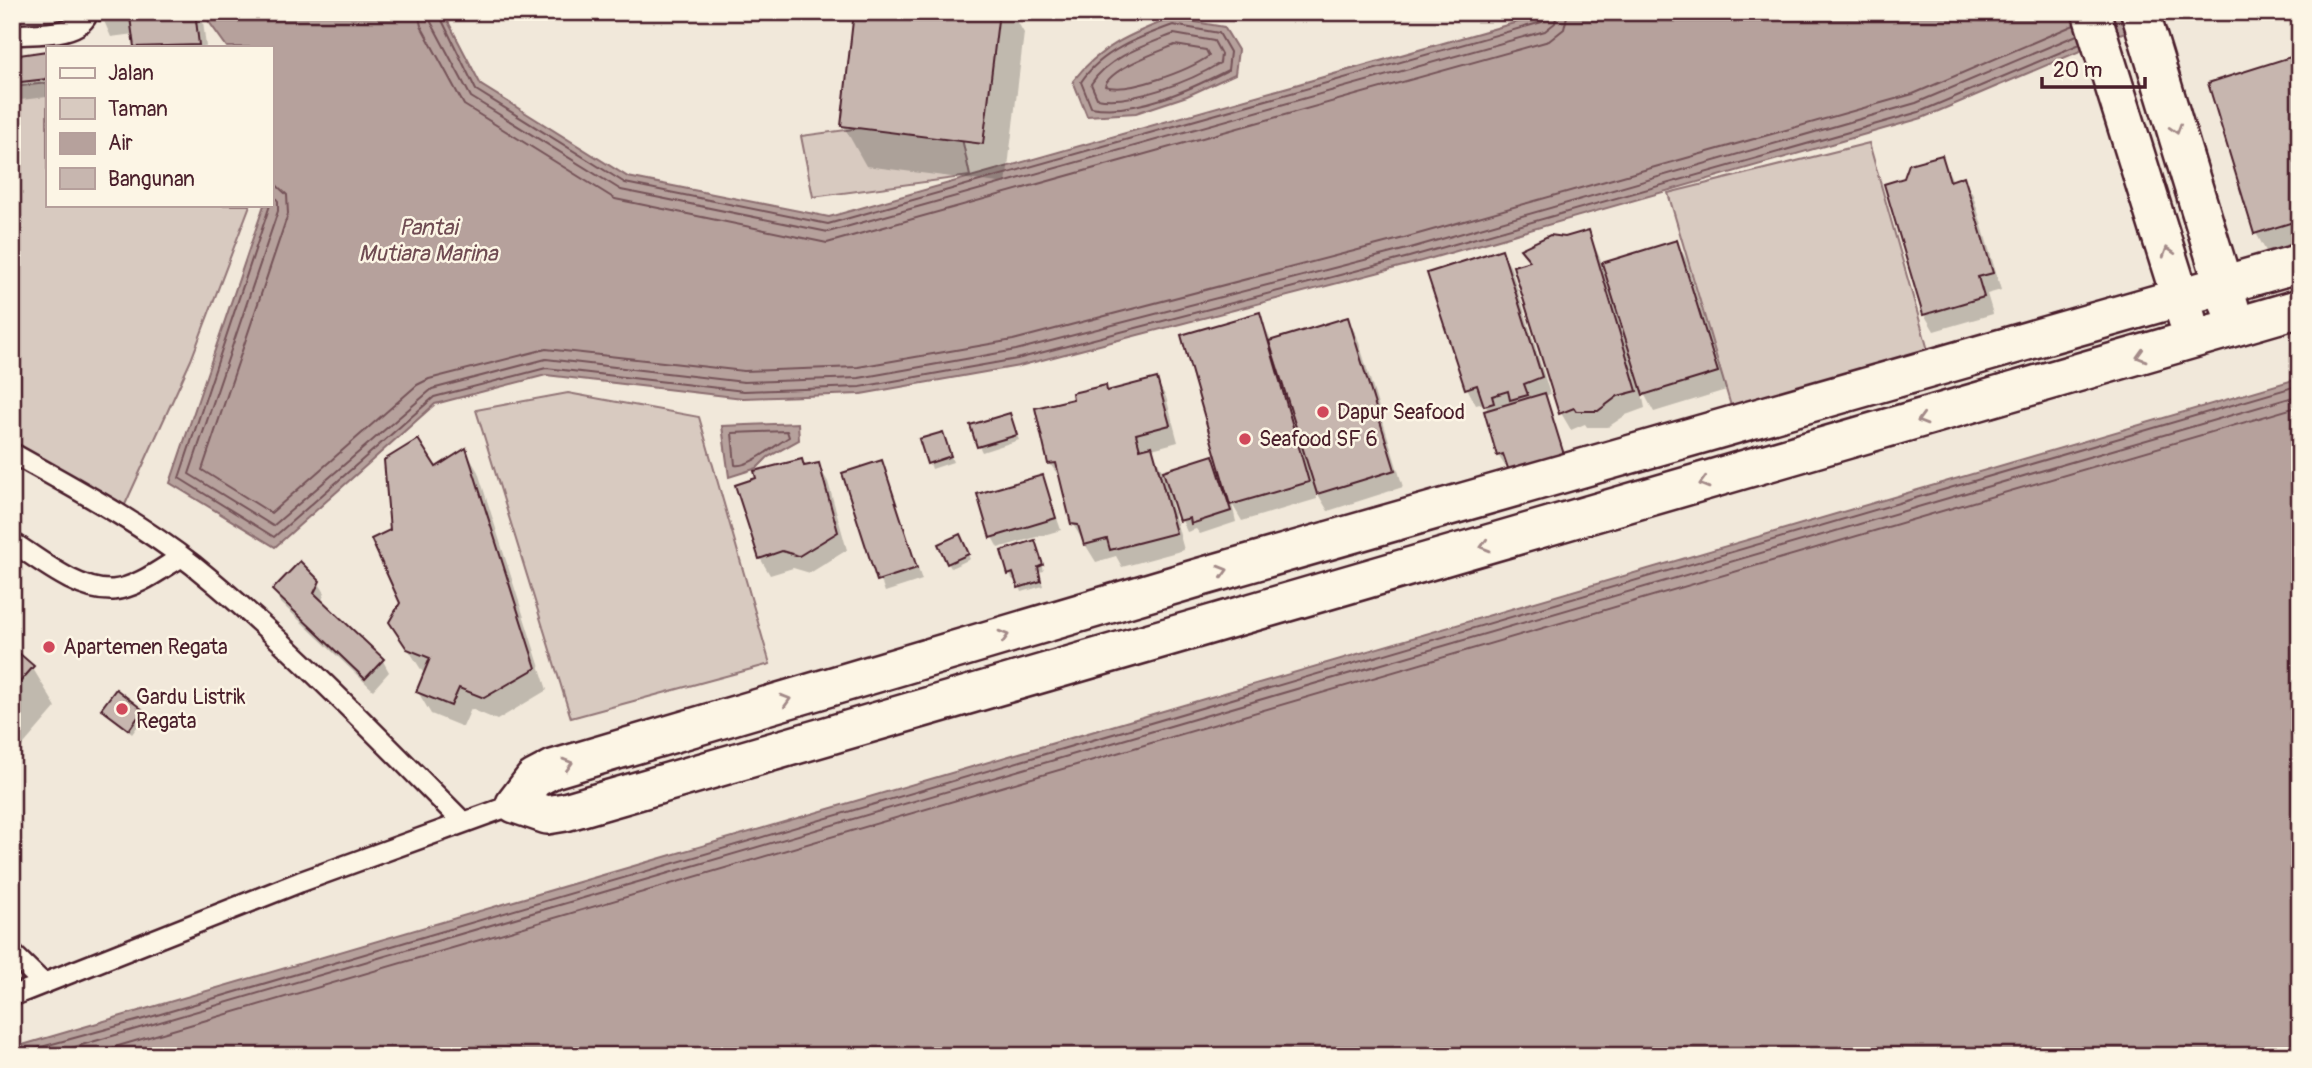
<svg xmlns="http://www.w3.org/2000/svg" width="2312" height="1068" viewBox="0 0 2312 1068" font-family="Pangolin,sans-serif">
	<rect width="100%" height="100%" fill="#f1e8da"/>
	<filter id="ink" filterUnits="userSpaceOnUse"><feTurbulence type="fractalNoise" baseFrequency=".0143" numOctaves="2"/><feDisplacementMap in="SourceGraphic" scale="14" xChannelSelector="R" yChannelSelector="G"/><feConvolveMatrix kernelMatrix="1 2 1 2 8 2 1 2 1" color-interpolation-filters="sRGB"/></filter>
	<g filter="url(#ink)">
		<g fill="#d8cac0" stroke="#917476" stroke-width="2">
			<path d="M47 83V205H250L191 360 123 509 12 449V87Z"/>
			<path d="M957 115 970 176 813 197 801 136Z"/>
			<path d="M1869 143 1928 350 1731 406 1668 193Z"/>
			<path d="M568 393 699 417 770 664 571 718 476 410Z"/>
		</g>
		<g fill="#b6a19c" stroke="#8b6d6f" stroke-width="2">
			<path d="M202 12H443L481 85 628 177 829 217 1553 12H2172L1922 118 1411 264 1019 366 861 394 743 398 546 375 435 404 275 547 170 483 264 205H271V47H227Z"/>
			<path d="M1172 18 1224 27 1238 50 1235 74 1187 96 1136 113 1087 116 1073 81C1099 47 1133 33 1172 18Z"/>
			<path d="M2300 378V1056H12V1048Z"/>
			<path d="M798 423 799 440 768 457 757 468 729 477 722 426Z"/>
		</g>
		<g fill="#0003">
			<path d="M100 12H202L206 47H136L134 34 111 37Z"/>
			<path d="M856 12H1012L1024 33 1006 184 866 166 843 125Z"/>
			<path d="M1182 12H1231L1230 19Z"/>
			<path d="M47 53V97L12 101V57Z"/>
			<path d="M2300 56V245L2268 255 2256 233Z"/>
			<path d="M1941 157 1953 181 1963 178 1973 195 2001 290 1987 294 1993 314 1934 331 1924 314Z"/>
			<path d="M1588 232 1603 265 1677 242 1686 259 1726 390 1654 412 1641 388 1645 408 1626 415 1608 427H1587L1585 424 1571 430 1561 413 1530 263 1522 250Z"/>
			<path d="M1501 251 1511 268 1550 394 1545 396 1570 469 1505 466 1498 455 1489 412 1484 403 1476 405 1467 388Z"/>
			<path d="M1259 315 1272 342 1347 319 1357 336 1403 487 1328 511 1316 491 1317 499 1242 521 1232 504 1236 522 1200 534 1196 529 1187 532 1174 502H1171L1184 550 1122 567 1116 556 1096 562 1072 523 1062 480 1050 464 1076 400 1105 387 1108 392 1156 380 1166 397 1178 442 1152 449 1163 473 1212 457 1221 472Z"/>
			<path d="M1009 415 1019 440 982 452 979 446Z"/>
			<path d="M945 440 953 462 932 469 922 441Z"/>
			<path d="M465 450 478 472 547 690 497 720 471 709 463 727 431 714 418 692 426 673 422 671 391 622 402 603 392 531 436 469Z"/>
			<path d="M801 461 805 467 818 465 828 482 847 550 810 573 793 568 770 575 760 558Z"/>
			<path d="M881 462 922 580 885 592 844 474Z"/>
			<path d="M1043 477 1061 530 998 548 992 537Z"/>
			<path d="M962 542 970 559 951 568 948 563Z"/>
			<path d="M1037 548 1044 571 1039 572 1043 586 1022 592 1017 578 1013 580 1010 575 1003 552Z"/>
			<path d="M318 582 325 593 321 602 383 661 389 672 373 690 280 602 274 590Z"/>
			<path d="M12 649 32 667 56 707 12 758Z"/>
			<path d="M103 709 142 711 145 716 132 734Z"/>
		</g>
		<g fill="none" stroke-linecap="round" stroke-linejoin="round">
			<g stroke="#755358" stroke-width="2">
				<path d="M418 12 421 26 464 105 615 199 827 243 1549 41 1564 29 1568 12"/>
				<path d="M429 12 431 22 471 97 621 190 828 232 1545 31 1555 23 1557 12"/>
				<path d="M438 12 476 90 625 183 828 224 1542 22 1548 12"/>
				<path d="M1173 25 1219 33 1230 52 1228 70C1189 90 1135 115 1091 107L1081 82C1101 51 1140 37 1173 25Z"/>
				<path d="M1174 34 1214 41 1221 54 1220 63C1191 81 1130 105 1097 98L1091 84C1108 57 1146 45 1174 34Z"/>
				<path d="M1175 45 1206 50 1209 56C1189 70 1128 94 1105 86 1109 69 1158 52 1175 45Z"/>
				<path d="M271 180 287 195 288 214 202 470 271 513 417 385 429 379 546 349 744 371 858 367 1013 340 1404 238 1913 94 2074 25"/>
				<path d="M271 192 278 201V211L189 474 273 526 432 389 546 359 744 382 859 378 1016 350 1407 249 1916 103 2077 35"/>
				<path d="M270 205 179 478 274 537 434 397 546 368 744 391 860 387 1017 359 1409 257 1919 112 2080 44"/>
				<path d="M787 431 789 437C775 445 749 468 735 465L732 433Z"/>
				<path d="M12 1055 147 1018 2300 385"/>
				<path d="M44 1056 2300 395"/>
				<path d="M84 1056 2300 406"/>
			</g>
		</g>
		<g fill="#c7b6af" stroke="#4a1f2b" stroke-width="2">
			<path d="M98 12H195L199 45 134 47 130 17 99 21Z"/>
			<path d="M854 12H999L983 144 841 126Z"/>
			<path d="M47 51V79L12 83V56Z"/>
			<path d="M2300 54V220L2254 234 2208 83Z"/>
			<path d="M1942 155 1950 181 1964 176 1993 273 1978 277 1984 297 1923 315 1884 184 1904 178 1909 164Z"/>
			<path d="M1589 230 1637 391 1618 396 1598 411H1576L1574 408 1559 414 1513 266 1530 261 1520 249 1550 235 1565 237Z"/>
			<path d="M1677 240 1718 372 1643 395 1602 263Z"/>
			<path d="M1502 249 1542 377 1524 384 1528 395 1510 400 1508 391 1492 396 1494 403 1484 406 1477 385 1465 389 1427 273Z"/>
			<path d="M1260 312 1309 482 1230 505 1181 335Z"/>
			<path d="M1348 317 1395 470 1317 494 1269 341Z"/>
			<path d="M1157 378 1170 425 1136 434 1140 449 1152 446 1176 533 1110 550 1107 539 1084 545 1078 525 1071 524 1056 463 1048 464 1035 408 1073 399 1072 393 1106 385 1107 391Z"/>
			<path d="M1545 393 1565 458 1510 474 1503 454 1497 456 1484 411Z"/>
			<path d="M1010 413 1017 435 977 447 970 425Z"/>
			<path d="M943 432 951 456 927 464 919 439Z"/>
			<path d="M418 439 436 467 466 448 536 668 484 698 459 688 451 706 416 692 430 658 407 649 389 622 400 603 371 539 390 530 384 460Z"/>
			<path d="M1213 455 1231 511 1191 524 1190 518 1179 521 1163 471Z"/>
			<path d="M802 459 804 466 819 463 838 532 799 556 782 551 759 559 735 485 756 478 754 471Z"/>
			<path d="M882 460 917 568 877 581 842 473Z"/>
			<path d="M1043 475 1056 518 990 538 977 494Z"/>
			<path d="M960 534 969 554 947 564 938 544Z"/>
			<path d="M1035 540 1043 565 1038 567 1041 581 1018 588 1013 573 1008 575 1001 551Z"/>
			<path d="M300 561 320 581 314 593 384 659 365 679 272 590Z"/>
			<path d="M12 647 34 666 12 691Z"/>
			<path d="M116 689 143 710 129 730 101 709Z"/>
		</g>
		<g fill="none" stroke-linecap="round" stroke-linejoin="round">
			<g stroke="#4a1f2b" stroke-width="24">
				<g id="service">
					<path d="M12 35C33 33 82 37 88 12"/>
					<path d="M12 453C74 488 137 521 193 565 289 643 375 734 462 821"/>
					<path d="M12 542C40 560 78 592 113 590 137 588 161 569 181 557"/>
					<path d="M12 953 43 983"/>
					<path d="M12 996 300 882 515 804"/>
				</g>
			</g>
			<g stroke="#4a1f2b" stroke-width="42">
				<g id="minor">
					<path d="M2091 12 2187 319"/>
					<path d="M2140 12 2230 307"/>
					<path d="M2300 263 1201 577 553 769 534 779 515 804 547 815 565 812 2300 308"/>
				</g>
			</g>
			<use href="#service" stroke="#fcf5e5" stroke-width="19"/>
			<use href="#minor" stroke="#fcf5e5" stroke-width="37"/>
		</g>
		<defs><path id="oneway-chevron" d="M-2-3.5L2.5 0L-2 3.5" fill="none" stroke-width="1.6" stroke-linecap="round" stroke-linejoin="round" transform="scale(1.75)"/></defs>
		<g stroke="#a38a88">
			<use href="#oneway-chevron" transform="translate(2176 129) rotate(73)"/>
			<use href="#oneway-chevron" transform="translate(2168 252) rotate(-107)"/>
			<use href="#oneway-chevron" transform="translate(2141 356) rotate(164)"/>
			<use href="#oneway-chevron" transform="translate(1922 420) rotate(164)"/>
			<use href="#oneway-chevron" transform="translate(1704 483) rotate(164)"/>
			<use href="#oneway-chevron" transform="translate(1485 546) rotate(164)"/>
			<use href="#oneway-chevron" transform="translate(1223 571) rotate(-16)"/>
			<use href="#oneway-chevron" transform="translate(1004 636) rotate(-16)"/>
			<use href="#oneway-chevron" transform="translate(786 700) rotate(-16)"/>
			<use href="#oneway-chevron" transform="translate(568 764) rotate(-16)"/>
		</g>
	</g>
	<g fill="#d1495b" stroke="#fcf5e5" stroke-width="2.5">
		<circle cx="1323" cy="412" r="7"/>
		<circle cx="1245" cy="439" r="7"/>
		<circle cx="49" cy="647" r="7"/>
		<circle cx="122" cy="709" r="7"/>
	</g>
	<g text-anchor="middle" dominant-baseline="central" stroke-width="5" stroke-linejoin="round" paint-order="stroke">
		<g font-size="21" fill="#4a1f2b" stroke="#fcf5e5" text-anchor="start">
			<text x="1337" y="412">Dapur Seafood</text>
			<text x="1259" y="439">Seafood SF 6</text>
			<text x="63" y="647">Apartemen Regata</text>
			<text x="136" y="697">Gardu Listrik<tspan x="136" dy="24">Regata</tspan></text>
		</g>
		<g font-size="23" font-style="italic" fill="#704c53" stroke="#fcf5e5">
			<text x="428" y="227">Pantai<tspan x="428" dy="26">Mutiara Marina</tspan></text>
		</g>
	</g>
	<rect width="2312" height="1068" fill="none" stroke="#fcf5e5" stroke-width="42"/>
	<rect x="21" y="21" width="2270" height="1026" fill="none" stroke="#4a1f2b" stroke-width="2.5" filter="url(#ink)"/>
	<rect x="46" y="46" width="228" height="161" fill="#fcf5e5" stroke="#b59f9b" stroke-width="2"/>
	<rect x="60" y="68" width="35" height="10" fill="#fcf5e5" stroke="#b59f9b" stroke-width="2"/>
	<text x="108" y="80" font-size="21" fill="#4a1f2b">Jalan</text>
	<rect x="60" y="98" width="35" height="21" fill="#d8cac0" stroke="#b59f9b" stroke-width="2"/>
	<text x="108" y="116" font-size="21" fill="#4a1f2b">Taman</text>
	<rect x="60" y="133" width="35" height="21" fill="#b6a19c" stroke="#b59f9b" stroke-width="2"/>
	<text x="108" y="150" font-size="21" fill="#4a1f2b">Air</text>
	<rect x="60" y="168" width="35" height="21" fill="#c7b6af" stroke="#b59f9b" stroke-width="2"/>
	<text x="108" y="186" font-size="21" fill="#4a1f2b">Bangunan</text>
	<path d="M2042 77v10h103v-10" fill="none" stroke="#4a1f2b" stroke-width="3.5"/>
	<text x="2053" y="77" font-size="21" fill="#4a1f2b" stroke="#fcf5e5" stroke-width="5" paint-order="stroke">20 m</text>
</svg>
